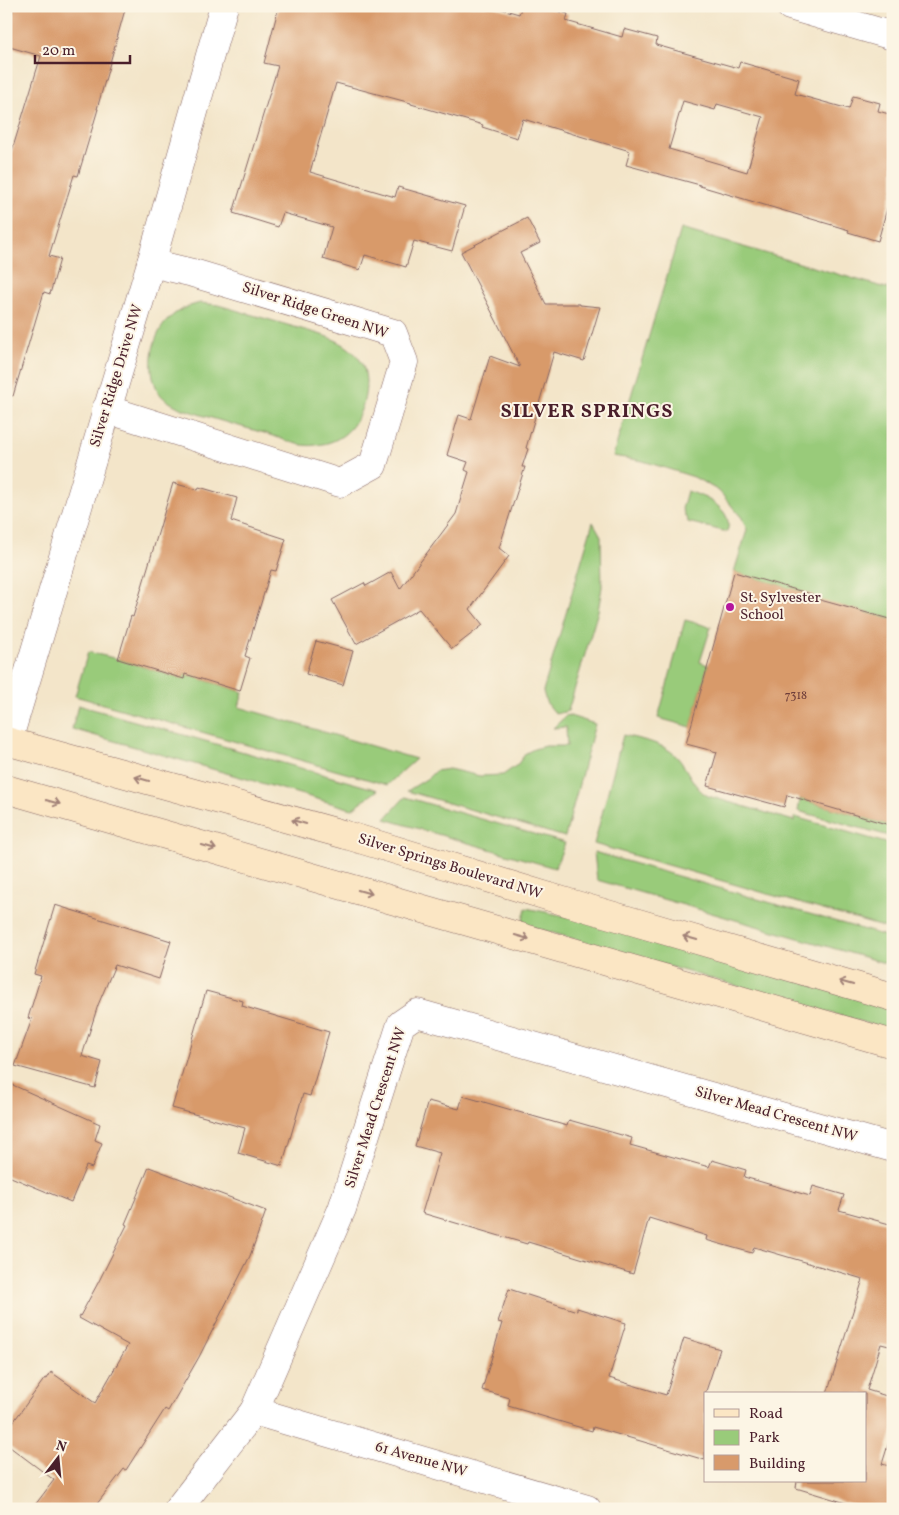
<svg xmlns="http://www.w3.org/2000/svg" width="899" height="1515" viewBox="0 0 899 1515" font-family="Vollkorn,serif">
	<rect width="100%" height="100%" fill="#fcf5e5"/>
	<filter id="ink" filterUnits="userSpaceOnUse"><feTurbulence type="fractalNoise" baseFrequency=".02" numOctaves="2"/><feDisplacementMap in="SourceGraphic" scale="10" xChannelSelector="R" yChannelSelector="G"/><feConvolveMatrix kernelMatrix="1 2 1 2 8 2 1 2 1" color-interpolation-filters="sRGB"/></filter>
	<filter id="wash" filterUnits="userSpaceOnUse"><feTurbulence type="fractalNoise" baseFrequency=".0096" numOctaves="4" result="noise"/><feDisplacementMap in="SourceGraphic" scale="20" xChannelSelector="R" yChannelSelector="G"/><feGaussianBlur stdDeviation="1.12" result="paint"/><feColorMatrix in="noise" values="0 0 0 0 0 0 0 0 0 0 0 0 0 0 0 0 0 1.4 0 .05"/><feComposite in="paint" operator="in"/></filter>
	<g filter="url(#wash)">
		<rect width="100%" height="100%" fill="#f3e5c9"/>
		<g fill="#99cb7a" stroke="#727552">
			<path d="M681 229 893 290V620L842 606 811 605 813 595 734 572 747 530 742 518 719 491 694 477 643 461 613 456Z"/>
			<path d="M200 303 218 305 319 334C334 339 347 344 358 357 373 376 365 412 350 429 341 439 329 444 316 445 301 448 283 439 268 434 239 426 209 418 180 408 173 404 162 399 158 391 146 368 151 333 172 316 180 309 189 306 200 303Z"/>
			<path d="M687 491C705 496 735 510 727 532L688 522 682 509Z"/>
			<path d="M593 522 601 536 602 587 598 611 568 711 556 714 546 702 543 691Z"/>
			<path d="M685 620 711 627 700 662 708 665 691 727 658 718Z"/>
			<path d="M88 652 118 659 183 679 185 674 243 692 239 707 416 759 387 785 384 784 75 696Z"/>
			<path d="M78 705 378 790 352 809 72 729Z"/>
			<path d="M567 715 595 724 565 837 407 791 428 778 435 771 449 769 480 776 503 775 517 765 526 753 534 749 545 746H567L566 727 553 728Z"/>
			<path d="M623 735C641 740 663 742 677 757 688 769 693 788 708 796L794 821 795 817 893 845V930L594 844Z"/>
			<path d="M405 797 565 843 555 868 385 819Z"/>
			<path d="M800 799 893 826V837L798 811Z"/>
			<path d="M594 852 893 938V947L888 964 597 880Z"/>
			<path d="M526 908 594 922 893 1008V1031L522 924Z"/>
		</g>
		<g id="blocks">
			<g fill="#d89a6b" fill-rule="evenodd">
				<path d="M14 6H126L97 109H98L78 176 74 175 49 256 60 259 50 294 44 292 13 396 6 395V170L41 56 6 46V32Z"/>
				<path d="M279 6H491L519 14 522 6H541L568 14 566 21 622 37 624 29 657 38 656 45 738 68 740 62 799 79 795 94 849 109 853 96 880 103 878 111 893 115V187L878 241 848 232 849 230 700 186V185L626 165 630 151 523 119 517 138 482 127 483 125 411 104V103L336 83 310 172 395 197 398 187 465 206 452 251 414 241 406 267 365 255 360 270 323 259 332 227 283 213 278 227 233 213 278 66 264 63ZM683 101 715 110 717 104 763 117 747 172 669 149Z"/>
				<path d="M527 218 540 243 520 253 546 304H580V305L600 307 584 361 554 352 526 448 528 449 522 467H525L499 548 509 556 470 609 483 625 452 649 419 609 356 644 332 600 364 583 366 586 391 572 400 589 456 514 469 472 465 470 468 462 447 455 459 415 471 419 490 356 520 367 461 252Z"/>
				<path d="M173 483 198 490 199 487 237 498 231 521 286 539 276 571 271 570 245 656 250 658 240 691 185 674 184 679 118 659 131 616 133 617Z"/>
				<path d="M734 572 814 595 813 598 893 620V826L787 795 784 807 707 786 717 752 686 744Z"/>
				<path d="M316 641 353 651 343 685 306 674Z"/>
				<path d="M55 905 171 941 159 979 115 965 98 1005 82 1056 102 1062 95 1088 15 1066 32 1019 28 1018 41 976 34 974Z"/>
				<path d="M206 991 243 1001 242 1006 329 1032 310 1096 303 1094 282 1166 238 1153 245 1128 172 1108Z"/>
				<path d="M6 1082 100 1124 95 1140 102 1143 92 1168 86 1166 71 1202 6 1175Z"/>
				<path d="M463 1096 567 1126 569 1120 632 1138 630 1145 709 1167 712 1160 746 1170 744 1177 810 1196 813 1186 844 1195 839 1210 893 1225V1347L881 1344 867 1390 893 1398V1429L882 1464 893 1467V1509H866L796 1488 797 1481H865V1394H827L863 1279 754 1247 752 1253 706 1240 707 1236 649 1218 633 1274 528 1242 527 1244 422 1213 440 1153 415 1146 428 1101 459 1109Z"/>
				<path d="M149 1167 266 1211 250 1256 199 1357 168 1411 165 1409 126 1470 124 1469 93 1509H32L54 1480 6 1444V1432L45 1378 47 1379 51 1372 95 1403 128 1345 79 1318 98 1283 127 1225 125 1224Z"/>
				<path d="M509 1289 577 1311V1308L626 1323 609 1378 666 1395 684 1338 720 1349 705 1394V1460L593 1427 592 1431 508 1406 510 1398 482 1390 502 1323 498 1322Z"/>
			</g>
		</g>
	</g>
	<g filter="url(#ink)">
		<use href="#blocks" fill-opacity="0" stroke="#856462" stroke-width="1"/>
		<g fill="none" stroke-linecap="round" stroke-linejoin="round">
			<g stroke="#856462" stroke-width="29">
				<g id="street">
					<path d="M790 6 893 36"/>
					<path d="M106 409 340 483 373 465 404 362 393 333 193 273 151 263"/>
					<path d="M8 741 151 263 224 6"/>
					<path d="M254 1411 587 1509"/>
					<path d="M178 1509 254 1411 342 1209 401 1024 417 1013 893 1148"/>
				</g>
			</g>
			<g stroke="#856462" stroke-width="29">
				<g id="secondary">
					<path d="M6 741 346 835 573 904 893 997"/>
					<path d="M6 789 893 1044"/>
				</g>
			</g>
			<use href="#street" stroke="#fff" stroke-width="28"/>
			<use href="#secondary" stroke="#fbe6c4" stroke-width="28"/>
		</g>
		<defs><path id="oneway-shaft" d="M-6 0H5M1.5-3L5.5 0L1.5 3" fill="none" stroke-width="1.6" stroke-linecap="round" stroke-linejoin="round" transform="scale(1.25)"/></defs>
		<g stroke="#a28278">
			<use href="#oneway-shaft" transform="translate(142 779) rotate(-164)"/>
			<use href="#oneway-shaft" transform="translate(53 802) rotate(16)"/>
			<use href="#oneway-shaft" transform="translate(299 822) rotate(-164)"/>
			<use href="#oneway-shaft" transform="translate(209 847) rotate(16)"/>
			<use href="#oneway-shaft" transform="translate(365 892) rotate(16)"/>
			<use href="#oneway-shaft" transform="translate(522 937) rotate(16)"/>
			<use href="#oneway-shaft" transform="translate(690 938) rotate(-164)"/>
			<use href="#oneway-shaft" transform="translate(846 983) rotate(-164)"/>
		</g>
	</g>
	<circle fill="#b5179e" stroke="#fcf5e5" stroke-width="2" cx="730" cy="607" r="5"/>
	<g text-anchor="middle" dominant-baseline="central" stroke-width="4" stroke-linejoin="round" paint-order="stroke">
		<g font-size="12" fill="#6e3e3b">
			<text x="796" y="696">7318</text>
		</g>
		<g font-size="15" fill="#4a1f2b" stroke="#fcf5e5">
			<text transform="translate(315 311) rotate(18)">Silver Ridge Green NW</text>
			<text transform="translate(117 376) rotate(-73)">Silver Ridge Drive NW</text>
			<text transform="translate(450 867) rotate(17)">Silver Springs Boulevard NW</text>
			<text transform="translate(376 1108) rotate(-72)">Silver Mead Crescent NW</text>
			<text transform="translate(776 1115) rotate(16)">Silver Mead Crescent NW</text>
			<text transform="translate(421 1460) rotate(16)">61 Avenue NW</text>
		</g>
		<g font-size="15" fill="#4a1f2b" stroke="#fcf5e5" text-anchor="start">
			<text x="740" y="598">St. Sylvester<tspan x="740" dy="17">School</tspan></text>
		</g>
		<g font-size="20" font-weight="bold" letter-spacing="1" fill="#4a1f2b" stroke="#fcf5e5">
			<text x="587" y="412">SILVER SPRINGS</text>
		</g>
	</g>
	<rect width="899" height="1515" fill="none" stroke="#fcf5e5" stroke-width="25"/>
	<rect x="704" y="1392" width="162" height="90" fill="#fcf5e5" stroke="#b59f9b"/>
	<rect x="714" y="1409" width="25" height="8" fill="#fbe6c4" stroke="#b59f9b"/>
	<text x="749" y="1418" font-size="15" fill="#4a1f2b">Road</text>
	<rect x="714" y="1430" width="25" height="15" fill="#99cb7a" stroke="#b59f9b"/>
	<text x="749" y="1442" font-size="15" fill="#4a1f2b">Park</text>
	<rect x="714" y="1455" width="25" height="15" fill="#d89a6b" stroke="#b59f9b"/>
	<text x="749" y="1468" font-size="15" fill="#4a1f2b">Building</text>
	<g transform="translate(58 1458) rotate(16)" stroke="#fcf5e5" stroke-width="4" paint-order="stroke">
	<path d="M0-4L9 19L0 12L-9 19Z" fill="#4a1f2b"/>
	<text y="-8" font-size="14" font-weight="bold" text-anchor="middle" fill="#4a1f2b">N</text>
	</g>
	<path d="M35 55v8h95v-8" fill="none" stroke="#4a1f2b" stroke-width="2.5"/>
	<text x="42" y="55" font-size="15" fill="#4a1f2b" stroke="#fcf5e5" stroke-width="4" paint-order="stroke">20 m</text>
</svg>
